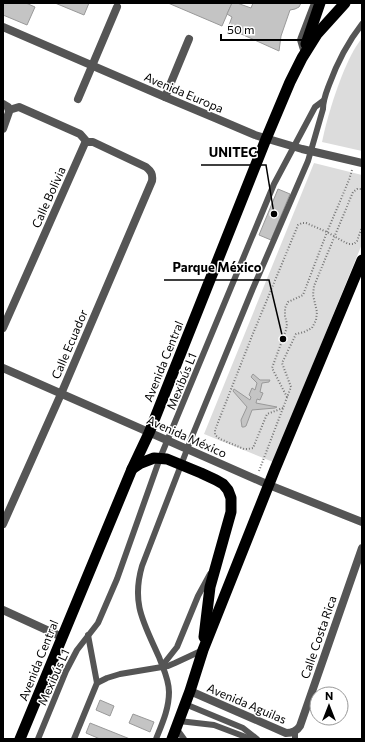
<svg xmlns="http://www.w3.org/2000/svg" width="365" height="742" viewBox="0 0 365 742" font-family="Commissioner,sans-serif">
	<rect width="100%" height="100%" fill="#fff"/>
	<g fill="#dcdcdc">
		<path d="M362 38V151L322 142C327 118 334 96 343 73 348 61 354 48 362 38Z"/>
		<path d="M314 163 362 175V244L273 462 204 434Z"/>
	</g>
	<g fill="#c4c4c4" stroke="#999">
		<path d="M3 3H26L35 7 27 25 3 15Z"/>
		<path d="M55 3H89L84 15Z"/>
		<path d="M168 3H232L222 26Z"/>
		<path d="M232 3H237L251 8 253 3H301L299 7 295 9 290 10 281 36 279 51 239 33 240 31 232 28 229 25 232 17 227 14Z"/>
		<path d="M278 189 290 194 271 240 259 235Z"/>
		<path d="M253 374 260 380H270L269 382 262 383 260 392 263 393 260 400 257 399 256 403 277 407 275 408 252 410 246 426 244 427H242L241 420 247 407 233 391 234 389 250 400 251 397 249 395 252 388 255 390 257 383 251 377Z"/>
		<path d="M100 700 114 706 110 716 96 710Z"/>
		<path d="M133 714 154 722 150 732 129 723Z"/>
		<path d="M90 723 130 739H100L86 733Z"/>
	</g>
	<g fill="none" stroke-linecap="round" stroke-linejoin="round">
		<g stroke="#777" stroke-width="2" stroke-dasharray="1 2" stroke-linecap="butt">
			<path d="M287 397 272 368 286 330 287 324 285 316V308L288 302 303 295 327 232 349 180 352 170"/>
			<path d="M283 408 267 414 253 448 248 449H244L220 439 215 435V430L252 336 298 225 302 223H306L327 232 348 244H354L357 241 362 227"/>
			<path d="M259 471 291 387 282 363 296 334 304 332 312 328 316 320 317 312 313 295 314 286 353 192 357 189H362"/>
		</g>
		<g stroke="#555" stroke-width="6">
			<path d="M303 50 300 40 301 37 314 3"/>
			<path d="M88 635 97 683 107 678 120 674 168 666 175 663 203 650"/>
			<path d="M162 666 177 647 198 596 210 574"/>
			<path d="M185 704 243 728 257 739"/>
			<path d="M179 721 214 725 251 739"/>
			<path d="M176 728 184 739"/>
			<path d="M38 739 66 671 77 650 98 623 117 579 160 458 274 184 315 107 323 101"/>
			<path d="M74 739 97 683"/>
			<path d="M156 739C162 724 169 709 169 692 169 679 163 668 159 657 144 623 131 604 142 566L193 434 251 293 308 161 323 109C323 100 326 93 329 85 337 63 348 42 362 24"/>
			<path d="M295 739V732"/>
		</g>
		<path stroke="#555" stroke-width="8" d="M9 110 19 107 80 134 87 142"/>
		<g stroke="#555" stroke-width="8">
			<path d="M3 27 165 97 215 118 255 135 302 149 362 163"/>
			<path d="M165 97 189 39"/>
			<path d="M78 99 117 7"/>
			<path d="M3 104 8 107 9 112 3 129"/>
			<path d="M3 328 85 143 87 142H93L146 167C151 171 153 174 152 181L61 394 3 524"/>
			<path d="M190 691 286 733C293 733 297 731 300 726L362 548"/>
		</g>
		<g stroke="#555" stroke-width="8">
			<path d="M3 368 269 485 362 522"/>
			<path d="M3 610 62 637"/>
		</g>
		<g stroke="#000" stroke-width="11">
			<path d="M306 44 320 3"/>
			<path d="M132 469 141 463 154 458 167 459 201 473 216 480 223 484 228 490 231 498V512L210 587 204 637"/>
			<path d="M20 739 132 469 149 433 266 139 290 82 302 58 317 34 345 3"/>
			<path d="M172 739 190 691 203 650 275 469 362 260"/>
		</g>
	</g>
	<g text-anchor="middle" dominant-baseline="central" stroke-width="3" stroke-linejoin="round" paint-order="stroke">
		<g font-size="12" fill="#000" stroke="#fff">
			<text transform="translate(184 92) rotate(23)">Avenida Europa</text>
			<text transform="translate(48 197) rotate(-66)">Calle Bolivia</text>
			<text transform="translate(69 344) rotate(-67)">Calle Ecuador</text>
			<text transform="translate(163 361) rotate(-68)">Avenida Central</text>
			<text transform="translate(181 381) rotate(-68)">Mexibús L1</text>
			<text transform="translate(187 436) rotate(24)">Avenida México</text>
			<text transform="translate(318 637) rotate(-71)">Calle Costa Rica</text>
			<text transform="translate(38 660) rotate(-68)">Avenida Central</text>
			<text transform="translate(53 677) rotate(-66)">Mexibús L1</text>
			<text transform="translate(247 703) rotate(23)">Avenida Aguilas</text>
		</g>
	</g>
	<path fill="none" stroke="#000" stroke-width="1.5" d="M274 214L266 165H201M283 339L269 280H164"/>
	<g fill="#000" stroke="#fff" stroke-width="1.5">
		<circle cx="274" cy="214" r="4"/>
		<circle cx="283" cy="339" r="4"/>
	</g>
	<g font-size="13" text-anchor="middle" font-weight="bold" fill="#000" stroke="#fff" stroke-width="3" stroke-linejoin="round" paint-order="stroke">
		<text x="233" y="157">UNITEC</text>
		<text x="217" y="272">Parque México</text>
	</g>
	<rect width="365" height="742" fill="none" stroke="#000000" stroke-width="8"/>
	<g transform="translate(329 706)"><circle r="19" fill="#ffffff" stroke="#999999"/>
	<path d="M0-3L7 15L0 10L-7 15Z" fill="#000000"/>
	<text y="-6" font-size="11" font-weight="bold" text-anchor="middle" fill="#000000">N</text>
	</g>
	<path d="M221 34v6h84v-6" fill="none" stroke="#000000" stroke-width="2"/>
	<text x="227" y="34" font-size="12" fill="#000000" stroke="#ffffff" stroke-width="3" paint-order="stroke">50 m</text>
</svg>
